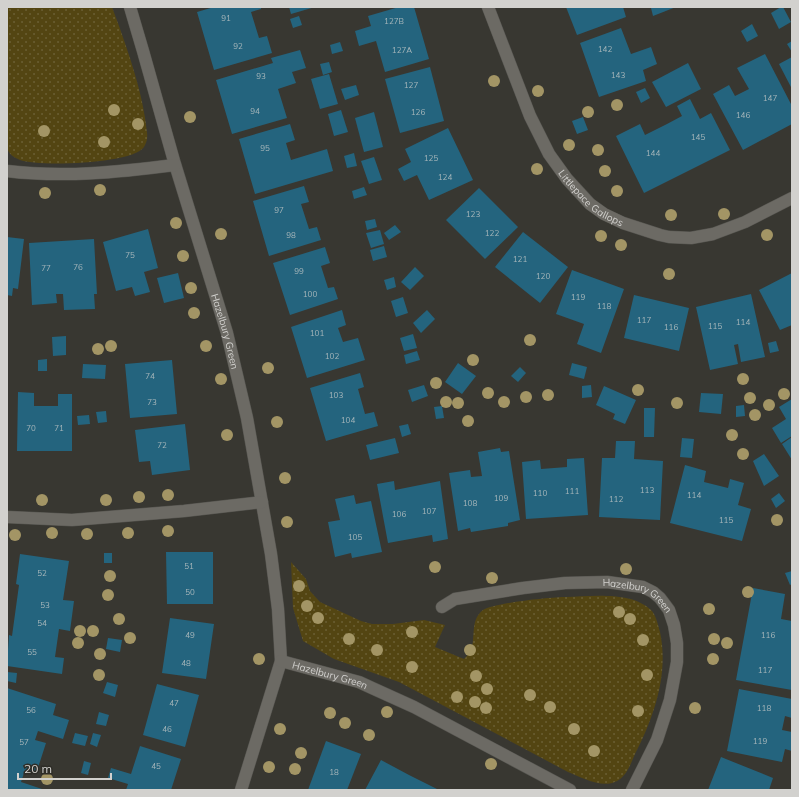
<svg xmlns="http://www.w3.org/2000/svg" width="799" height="797" viewBox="0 0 799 797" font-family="Mulish,sans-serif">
	<defs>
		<pattern id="grass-dots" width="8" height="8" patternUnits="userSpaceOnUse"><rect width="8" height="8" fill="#534512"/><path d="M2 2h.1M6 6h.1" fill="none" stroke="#6b5f33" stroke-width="1.8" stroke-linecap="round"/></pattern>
	</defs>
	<rect width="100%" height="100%" fill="#383731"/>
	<g fill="url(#grass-dots)">
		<path d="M7 7H112C125 42 141 86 146 124 146 128 148 134 147 139 147 141 145 145 144 147 133 164 38 167 20 160 13 157 9 154 7 148Z"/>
		<path d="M291 562 306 579 310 591 320 602 361 621 372 624H393L424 620 445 625 435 647 464 659C467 656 471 651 472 647 475 634 471 619 483 610 494 603 551 597 566 597 591 596 632 591 651 610 656 615 658 625 660 632 669 674 654 717 635 754 631 763 627 776 617 781 602 789 583 778 568 772L399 682 334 659 303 641 293 608Z"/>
	</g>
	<g fill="#24647e">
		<path d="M214 7H261V9L251 12 259 38 267 36 272 53 214 70 197 12Z"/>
		<path d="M289 7H315L291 14Z"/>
		<path d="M399 7H414L429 59 385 72 376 41 359 46 355 31 371 26 368 16Z"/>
		<path d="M566 7H623L626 17 577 35Z"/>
		<path d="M654 7H676L653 16 651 8Z"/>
		<path d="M781 7H783L791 22 779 29 771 13Z"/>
		<path d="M299 16 302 25 293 28 290 19Z"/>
		<path d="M752 24 758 36 747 42 741 31Z"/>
		<path d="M621 28 631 54 651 47 657 64 643 70 646 81 599 97 580 43Z"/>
		<path d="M792 41V52L787 44Z"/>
		<path d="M340 42 343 51 332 54 330 45Z"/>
		<path d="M300 50 306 68 292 72 296 83 278 89 287 118 232 134 216 80 273 63 271 58Z"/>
		<path d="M765 54 792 106V124L743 150 713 94 729 85 735 96 749 89 737 68Z"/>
		<path d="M792 57V89L779 64Z"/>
		<path d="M329 62 332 72 323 75 320 64Z"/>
		<path d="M688 63 701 89 666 107 652 82Z"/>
		<path d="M430 67 444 121 400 133 385 79Z"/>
		<path d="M329 74 338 104 320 109 311 79Z"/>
		<path d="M356 85 359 95 345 100 341 89Z"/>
		<path d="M645 88 650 98 641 103 636 92Z"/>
		<path d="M690 99 700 119 711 113 730 150 644 193 616 136 640 124 645 135 667 124 682 116 677 106Z"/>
		<path d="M341 110 348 132 334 136 328 114Z"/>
		<path d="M374 112 383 147 364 152 355 118Z"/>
		<path d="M583 117 588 130 577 134 572 121Z"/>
		<path d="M290 124 295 140 286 143 291 160 327 149 333 171 255 194 239 139Z"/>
		<path d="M448 128 473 180 429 200 417 175 404 181 398 169 411 162 405 149Z"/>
		<path d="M354 153 357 166 347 168 344 156Z"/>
		<path d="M374 157 382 180 369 184 361 161Z"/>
		<path d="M304 186 309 202 301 204 309 229 317 227 321 240 269 256 253 201Z"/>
		<path d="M364 187 367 195 354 199 352 191Z"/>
		<path d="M479 188 518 227 485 259 446 220Z"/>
		<path d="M375 219 377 227 367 230 365 221Z"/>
		<path d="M395 225 401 232 389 240 384 233Z"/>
		<path d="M148 229 158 268 144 272 150 292 135 296 132 287 116 291 103 242Z"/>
		<path d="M380 230 384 244 371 248 366 233Z"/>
		<path d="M523 232 568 267 540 303 495 267Z"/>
		<path d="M7 237 24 239 18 289 13 288 12 296 7 295Z"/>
		<path d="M94 239 97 294H94L95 309 64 310 63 294H56L57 303 32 305 29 243Z"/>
		<path d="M384 246 387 257 373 261 370 250Z"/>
		<path d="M325 247 330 263 321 266 328 288 334 287 338 299 290 315 273 263Z"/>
		<path d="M415 267 424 276 410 290 401 282Z"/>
		<path d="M572 270 624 289 601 353 577 344 584 324 556 314Z"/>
		<path d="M178 273 184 298 164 303 157 278Z"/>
		<path d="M792 273V325L780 330 759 290Z"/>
		<path d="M394 277 396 287 387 290 384 280Z"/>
		<path d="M751 294 765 357 741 362 738 344 734 345 738 364 710 370 696 307Z"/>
		<path d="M634 295 689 308 679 351 624 338Z"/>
		<path d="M403 297 408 313 396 317 391 301Z"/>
		<path d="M342 310 346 325 338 328 343 342 358 338 365 360 307 378 291 327Z"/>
		<path d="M427 310 435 319 421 333 413 323Z"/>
		<path d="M413 334 417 348 404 351 400 338Z"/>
		<path d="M66 336V355L53 356 52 337Z"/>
		<path d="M776 341 779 351 770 353 768 343Z"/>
		<path d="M417 351 420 360 406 364 404 355Z"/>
		<path d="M47 359V371H38V360Z"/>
		<path d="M172 360 177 414 130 418 125 364Z"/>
		<path d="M458 363 476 376 462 394 445 382Z"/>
		<path d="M572 363 587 367 584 379 569 375Z"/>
		<path d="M83 364 106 365 105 379 82 378Z"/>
		<path d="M520 367 526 373 518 382 511 376Z"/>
		<path d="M360 373 364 387 358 389 365 414 374 412 378 426 326 441 310 388Z"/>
		<path d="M424 385 428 396 412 402 408 390Z"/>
		<path d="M591 385 592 397 582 398V386Z"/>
		<path d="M604 386 636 400 625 424 613 419 615 414 596 405Z"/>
		<path d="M18 392 34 393V406H58V394H72V451H17Z"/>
		<path d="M701 393 723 394 721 414 699 412Z"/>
		<path d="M792 399V436L781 443 772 428 786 419 779 407Z"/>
		<path d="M744 405 745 416 736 417V406Z"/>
		<path d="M442 406 444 418 436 419 434 407Z"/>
		<path d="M644 408H655L654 437H644Z"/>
		<path d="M106 411 107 422 98 423 96 412Z"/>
		<path d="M89 415 90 424 78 425 77 416Z"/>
		<path d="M185 424 190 470 152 475 150 461 139 462 135 430Z"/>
		<path d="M408 424 411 434 402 437 399 426Z"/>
		<path d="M792 437V460L782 444Z"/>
		<path d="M395 438 399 453 370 460 366 445Z"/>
		<path d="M682 438 694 439 692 458 680 457Z"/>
		<path d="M616 441H635L634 459 663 461 660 520 599 517 602 458H615Z"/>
		<path d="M500 448 501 452 509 451 520 520 508 523V526L471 532 470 528 458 531 449 473 470 470 471 477 482 476 478 452Z"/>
		<path d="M764 454 779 476 764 486 753 461Z"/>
		<path d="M584 458 588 515 526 519 522 462 540 460 541 469 567 467V459Z"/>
		<path d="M685 465 706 471 704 482 728 488 730 479 744 483 738 505 751 509 742 541 670 523Z"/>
		<path d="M394 481 395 490 440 481 448 539 433 542 432 535 388 543 377 484Z"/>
		<path d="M779 493 785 501 776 508 771 499Z"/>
		<path d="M354 495 356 504 371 501 382 552 352 558 351 553 335 557 328 522 340 520 335 499Z"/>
		<path d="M166 552H213V604H167Z"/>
		<rect x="104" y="553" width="8" height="10"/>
		<path d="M20 554 69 561 63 600 74 601 70 631 59 629 55 657 64 658 62 674 7 666 9 635 12 636 19 585 16 584Z"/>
		<path d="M792 571V584L790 585 785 573Z"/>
		<path d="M753 588 785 594 781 619 792 621V690L736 680Z"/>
		<path d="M170 618 214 624 206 679 162 673Z"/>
		<path d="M108 638 122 640 120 652 106 649Z"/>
		<path d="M7 672 17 673 16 683 7 681Z"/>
		<path d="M107 682 118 685 115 697 103 693Z"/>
		<path d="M157 684 199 695 185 747 143 735Z"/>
		<path d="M7 688 56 704 53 715 69 720 63 739 38 731 35 740 46 743 36 774 25 770 21 782 45 790H7Z"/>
		<path d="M739 689 792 699V718L785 716 782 730 792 732V751L785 749 782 762 727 751Z"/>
		<path d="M99 712 109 715 106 726 96 724Z"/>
		<path d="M75 733 88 736 85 746 72 743Z"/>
		<path d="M93 733 101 735 97 747 90 744Z"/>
		<path d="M326 741 361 754 347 790H308Z"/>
		<path d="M140 746 181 759 171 790H126L128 784 108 778 111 768 131 774Z"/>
		<path d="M721 757 773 778 769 790H708Z"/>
		<path d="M381 760 409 775 439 790H365Z"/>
		<path d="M84 761 91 763 88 775 81 773Z"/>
	</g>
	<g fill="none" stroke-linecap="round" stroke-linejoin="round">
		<g stroke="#55544f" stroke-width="13">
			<g id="street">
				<path id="s1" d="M130 7 143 51 174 161 227 333 247 418 271 554 278 609 281 661 241 790"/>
				<path id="s2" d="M488 7 530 116 549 154 567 179 590 204 604 214 623 223 660 235 669 237 691 238 713 234 745 222 792 198"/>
				<path d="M7 171C64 178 119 172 175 165"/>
				<path d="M7 517 72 520 184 511 262 502"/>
				<path id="s3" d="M442 607 455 599 523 588 565 583 607 582 643 587 653 592 660 598 669 610 674 625 677 643V662L670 700 657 740 632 790"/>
				<path id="s4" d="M281 661 359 682 372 688 414 707 570 790"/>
			</g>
		</g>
		<use href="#street" stroke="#6c6a64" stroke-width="12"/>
	</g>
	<g fill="#a39565">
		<circle cx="494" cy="81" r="6"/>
		<circle cx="538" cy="91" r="6"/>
		<circle cx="617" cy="105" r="6"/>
		<circle cx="114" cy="110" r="6"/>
		<circle cx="588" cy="112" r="6"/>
		<circle cx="190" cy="117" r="6"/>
		<circle cx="138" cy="124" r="6"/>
		<circle cx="44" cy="131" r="6"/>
		<circle cx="104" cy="142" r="6"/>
		<circle cx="569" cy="145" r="6"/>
		<circle cx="598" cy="150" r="6"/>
		<circle cx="537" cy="169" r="6"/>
		<circle cx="605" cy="171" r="6"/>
		<circle cx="100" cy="190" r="6"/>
		<circle cx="617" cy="191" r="6"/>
		<circle cx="45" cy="193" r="6"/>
		<circle cx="724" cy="214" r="6"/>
		<circle cx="671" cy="215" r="6"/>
		<circle cx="176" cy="223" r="6"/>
		<circle cx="221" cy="234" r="6"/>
		<circle cx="767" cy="235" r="6"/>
		<circle cx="601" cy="236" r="6"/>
		<circle cx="621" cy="245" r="6"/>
		<circle cx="183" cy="256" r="6"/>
		<circle cx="669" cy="274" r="6"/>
		<circle cx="191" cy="288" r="6"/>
		<circle cx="194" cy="313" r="6"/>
		<circle cx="530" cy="340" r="6"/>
		<circle cx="111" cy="346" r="6"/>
		<circle cx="206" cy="346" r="6"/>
		<circle cx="98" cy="349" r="6"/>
		<circle cx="473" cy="360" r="6"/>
		<circle cx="268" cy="368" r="6"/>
		<circle cx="221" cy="379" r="6"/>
		<circle cx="743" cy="379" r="6"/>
		<circle cx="436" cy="383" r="6"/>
		<circle cx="638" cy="390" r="6"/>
		<circle cx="488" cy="393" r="6"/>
		<circle cx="784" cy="394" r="6"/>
		<circle cx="548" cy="395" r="6"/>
		<circle cx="526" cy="397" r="6"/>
		<circle cx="750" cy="398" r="6"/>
		<circle cx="446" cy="402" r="6"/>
		<circle cx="504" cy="402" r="6"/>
		<circle cx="458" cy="403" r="6"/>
		<circle cx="677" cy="403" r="6"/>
		<circle cx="769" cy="405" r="6"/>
		<circle cx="755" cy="415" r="6"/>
		<circle cx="468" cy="421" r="6"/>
		<circle cx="277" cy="422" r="6"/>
		<circle cx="227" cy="435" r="6"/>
		<circle cx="732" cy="435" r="6"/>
		<circle cx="743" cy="454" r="6"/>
		<circle cx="285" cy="478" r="6"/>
		<circle cx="168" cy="495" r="6"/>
		<circle cx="139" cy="497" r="6"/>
		<circle cx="42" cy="500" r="6"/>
		<circle cx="106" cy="500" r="6"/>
		<circle cx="777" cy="520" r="6"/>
		<circle cx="287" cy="522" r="6"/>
		<circle cx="168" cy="531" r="6"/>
		<circle cx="52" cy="533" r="6"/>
		<circle cx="128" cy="533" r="6"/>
		<circle cx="87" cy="534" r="6"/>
		<circle cx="15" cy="535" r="6"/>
		<circle cx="435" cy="567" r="6"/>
		<circle cx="626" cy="569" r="6"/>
		<circle cx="110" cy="576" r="6"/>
		<circle cx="492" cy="578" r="6"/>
		<circle cx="299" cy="586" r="6"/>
		<circle cx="748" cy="592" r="6"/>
		<circle cx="108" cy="595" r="6"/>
		<circle cx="307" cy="606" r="6"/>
		<circle cx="709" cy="609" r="6"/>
		<circle cx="619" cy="612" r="6"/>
		<circle cx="318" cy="618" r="6"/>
		<circle cx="119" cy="619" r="6"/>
		<circle cx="630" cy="619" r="6"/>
		<circle cx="80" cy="631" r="6"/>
		<circle cx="93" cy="631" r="6"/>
		<circle cx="412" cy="632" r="6"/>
		<circle cx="130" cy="638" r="6"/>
		<circle cx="349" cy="639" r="6"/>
		<circle cx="714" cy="639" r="6"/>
		<circle cx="643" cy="640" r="6"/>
		<circle cx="78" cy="643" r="6"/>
		<circle cx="727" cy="643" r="6"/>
		<circle cx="377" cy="650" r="6"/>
		<circle cx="470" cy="650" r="6"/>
		<circle cx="100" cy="654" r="6"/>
		<circle cx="259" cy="659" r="6"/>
		<circle cx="713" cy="659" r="6"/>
		<circle cx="412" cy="667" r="6"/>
		<circle cx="99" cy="675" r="6"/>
		<circle cx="647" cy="675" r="6"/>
		<circle cx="476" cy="676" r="6"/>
		<circle cx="487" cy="689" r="6"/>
		<circle cx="530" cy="695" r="6"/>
		<circle cx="457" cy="697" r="6"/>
		<circle cx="475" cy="702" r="6"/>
		<circle cx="550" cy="707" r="6"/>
		<circle cx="486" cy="708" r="6"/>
		<circle cx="695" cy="708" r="6"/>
		<circle cx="638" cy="711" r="6"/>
		<circle cx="387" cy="712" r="6"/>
		<circle cx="330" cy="713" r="6"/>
		<circle cx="345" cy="723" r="6"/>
		<circle cx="280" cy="729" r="6"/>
		<circle cx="574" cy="729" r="6"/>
		<circle cx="369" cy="735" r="6"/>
		<circle cx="594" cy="751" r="6"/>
		<circle cx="301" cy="753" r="6"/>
		<circle cx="491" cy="764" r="6"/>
		<circle cx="269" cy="767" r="6"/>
		<circle cx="295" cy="769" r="6"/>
		<circle cx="47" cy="779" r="6"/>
	</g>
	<g text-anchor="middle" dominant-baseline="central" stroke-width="3.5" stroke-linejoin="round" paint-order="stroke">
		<g font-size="8" fill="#a6b6ba">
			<text x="226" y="18">91</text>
			<text x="394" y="21">127B</text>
			<text x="238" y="46">92</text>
			<text x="605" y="49">142</text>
			<text x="402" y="50">127A</text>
			<text x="618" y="75">143</text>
			<text x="261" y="76">93</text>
			<text x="411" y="85">127</text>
			<text x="770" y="98">147</text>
			<text x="255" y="111">94</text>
			<text x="418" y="112">126</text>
			<text x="743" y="115">146</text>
			<text x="698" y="137">145</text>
			<text x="265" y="148">95</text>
			<text x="653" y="153">144</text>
			<text x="431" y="158">125</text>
			<text x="445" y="177">124</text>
			<text x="279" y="210">97</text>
			<text x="473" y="214">123</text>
			<text x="492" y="233">122</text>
			<text x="291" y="235">98</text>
			<text x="130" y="255">75</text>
			<text x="520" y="259">121</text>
			<text x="78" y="267">76</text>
			<text x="46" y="268">77</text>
			<text x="299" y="271">99</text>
			<text x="543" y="276">120</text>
			<text x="310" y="294">100</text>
			<text x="578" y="297">119</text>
			<text x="604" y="306">118</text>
			<text x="644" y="320">117</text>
			<text x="743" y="322">114</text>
			<text x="715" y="326">115</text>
			<text x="671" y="327">116</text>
			<text x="317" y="333">101</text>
			<text x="332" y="356">102</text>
			<text x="150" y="376">74</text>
			<text x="336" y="395">103</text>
			<text x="152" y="402">73</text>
			<text x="348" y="420">104</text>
			<text x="31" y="428">70</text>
			<text x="59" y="428">71</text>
			<text x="162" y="445">72</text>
			<text x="647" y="490">113</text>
			<text x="572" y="491">111</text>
			<text x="540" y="493">110</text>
			<text x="694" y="495">114</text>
			<text x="501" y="498">109</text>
			<text x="616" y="499">112</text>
			<text x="470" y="503">108</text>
			<text x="429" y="511">107</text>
			<text x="399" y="514">106</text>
			<text x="726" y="520">115</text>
			<text x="355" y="537">105</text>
			<text x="189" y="566">51</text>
			<text x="42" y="573">52</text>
			<text x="190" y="592">50</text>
			<text x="45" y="605">53</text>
			<text x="42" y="623">54</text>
			<text x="190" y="635">49</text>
			<text x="768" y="635">116</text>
			<text x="32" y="652">55</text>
			<text x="186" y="663">48</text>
			<text x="765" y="670">117</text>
			<text x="174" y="703">47</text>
			<text x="764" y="708">118</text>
			<text x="31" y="710">56</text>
			<text x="167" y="729">46</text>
			<text x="760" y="741">119</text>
			<text x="24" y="742">57</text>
			<text x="156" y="766">45</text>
			<text x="334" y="772">18</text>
		</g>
		<g font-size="10" fill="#d2d1ce" stroke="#2e2d27">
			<text stroke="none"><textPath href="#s2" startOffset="221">Littlepace Gallops</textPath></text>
			<text stroke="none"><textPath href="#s1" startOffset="338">Hazelbury Green</textPath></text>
			<text stroke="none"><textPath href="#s3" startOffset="203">Hazelbury Green</textPath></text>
			<text stroke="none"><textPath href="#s4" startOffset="51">Hazelbury Green</textPath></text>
		</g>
	</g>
	<rect width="799" height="797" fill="none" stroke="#d2d1ce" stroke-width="16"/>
	<path d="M18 773v6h93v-6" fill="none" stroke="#d2d1ce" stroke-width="2"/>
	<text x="24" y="773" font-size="12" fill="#d2d1ce" stroke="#2e2d27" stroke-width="3" paint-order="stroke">20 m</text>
</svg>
